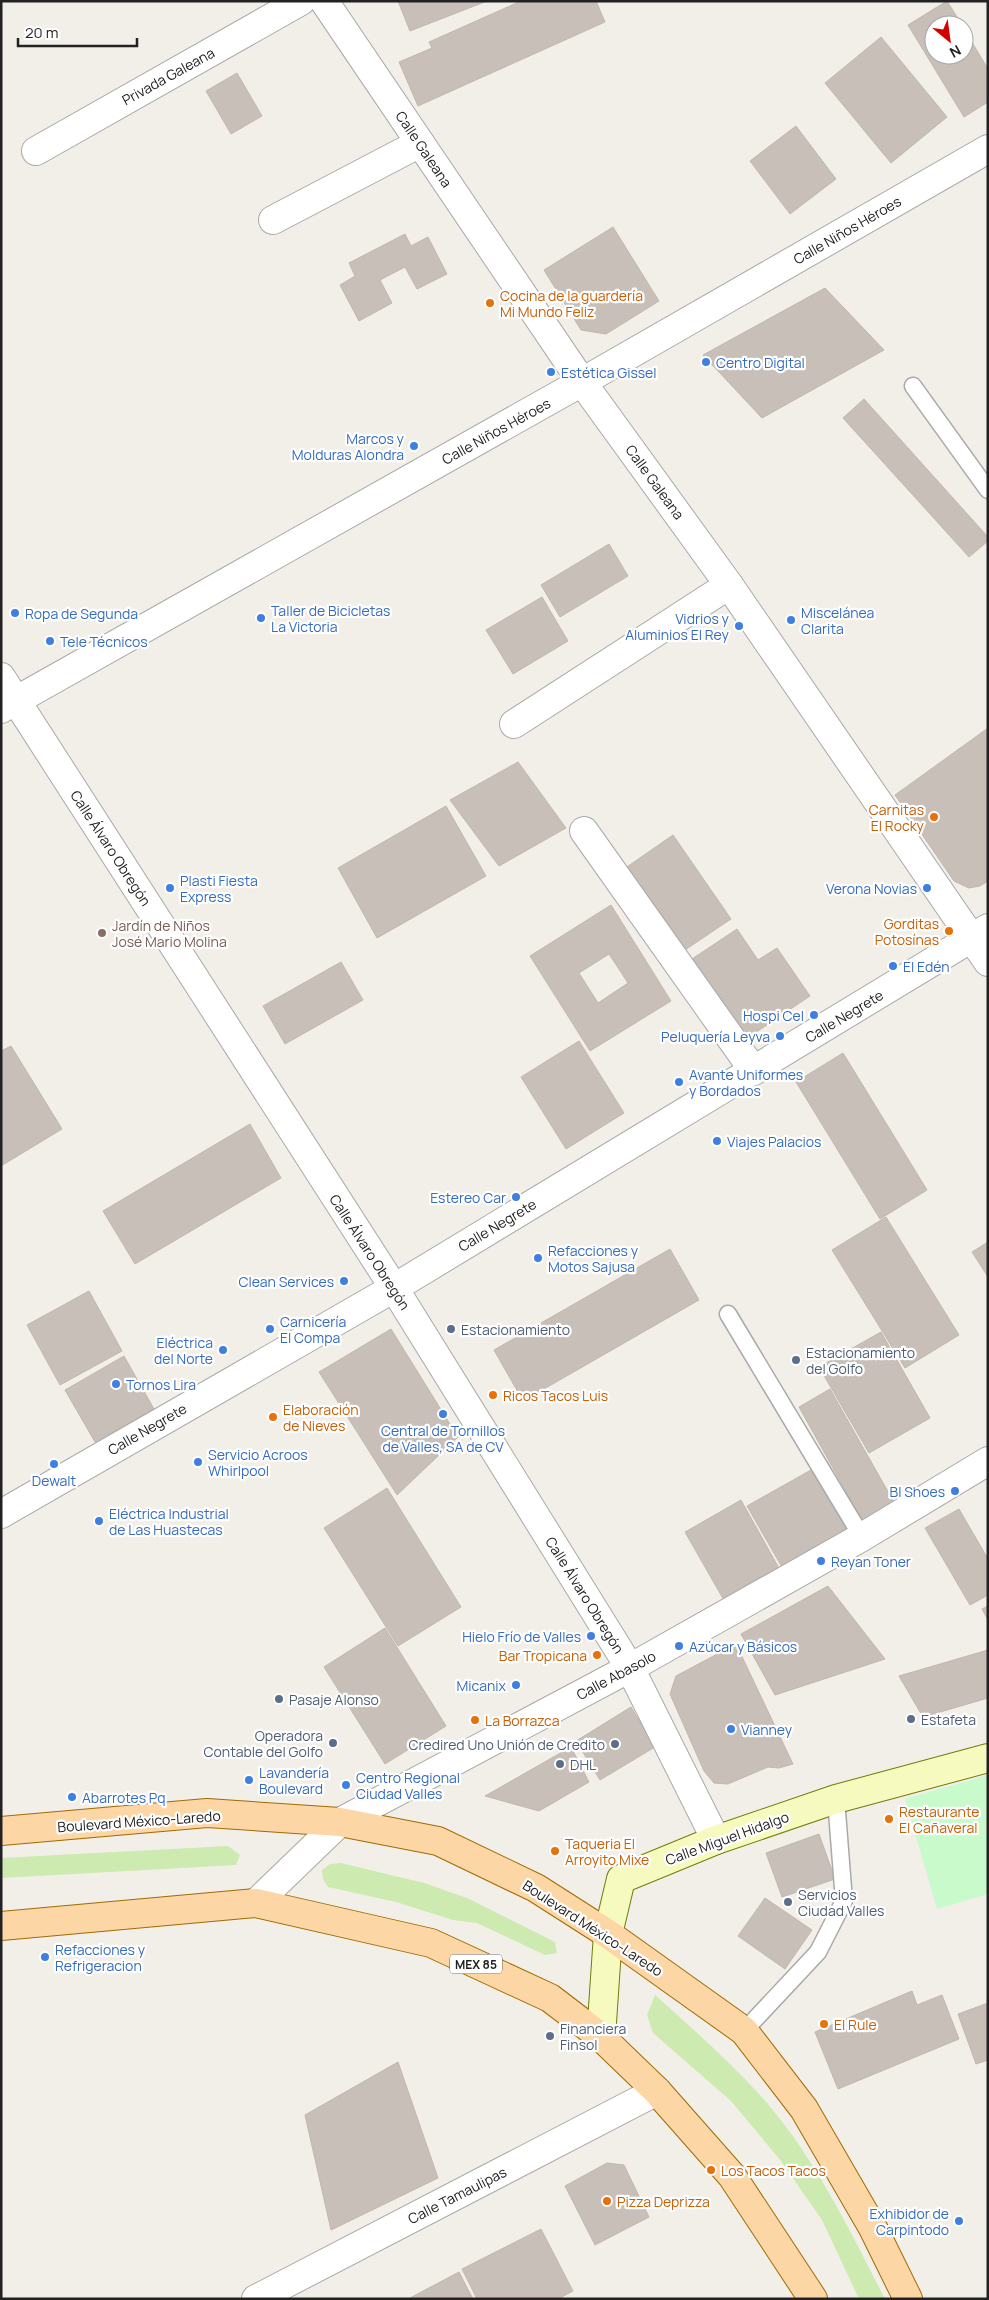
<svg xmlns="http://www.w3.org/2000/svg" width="989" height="2300" viewBox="0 0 989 2300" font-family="Manrope,sans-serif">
	<rect width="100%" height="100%" fill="#f2efe9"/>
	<g fill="#cdebb0">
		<path d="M228 1846 240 1855 236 1865 1 1878V1858Z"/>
		<path d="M341 1863 424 1883 467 1898 555 1942 557 1953 545 1955 477 1923 453 1920 396 1902 328 1887 323 1879 322 1870 330 1864Z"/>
		<path d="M655 1995C691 2027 727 2059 760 2095 813 2154 849 2228 885 2299H859L822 2220 781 2161 731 2101 653 2033 647 2015Z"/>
	</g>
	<path fill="#c8facc" d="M988 1775V1894L937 1909 905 1799Z"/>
	<g fill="#c7bfb8" stroke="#c4b6ab" fill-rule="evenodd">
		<path d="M398 1H487L410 31Z"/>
		<path d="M521 1H596L605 22 418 106 399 62 432 48 429 42Z"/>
		<path d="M947 1 962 25H934V55H964V29L988 69V102L964 117 908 25Z"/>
		<path d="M881 37 947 117 891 163 825 83Z"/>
		<path d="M237 73 262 116 231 134 206 91Z"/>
		<path d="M796 126 836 179 790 214 750 161Z"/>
		<path d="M613 227 659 301 606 334 581 330 544 270Z"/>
		<path d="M405 234 411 246 428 237 447 274 417 289 405 267 380 280 392 303 359 321 340 285 355 276 349 263Z"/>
		<path d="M825 288 884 350 762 418 703 355Z"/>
		<path d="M864 399 988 537V541L969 557 843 418Z"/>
		<path d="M609 544 628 576 560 617 541 585Z"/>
		<path d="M542 597 568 641 513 674 486 630Z"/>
		<path d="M988 728V881L980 886 969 888 954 881 895 795Z"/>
		<path d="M518 762 566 828 499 866 450 800Z"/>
		<path d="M446 806 486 876 377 938 338 868Z"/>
		<path d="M673 835 731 919 682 952 624 869Z"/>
		<path d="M611 905 671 1001 590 1051 530 956ZM609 954 628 983 598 1003 579 973Z"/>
		<path d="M737 929 758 960 777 948 810 996 746 1039 692 959Z"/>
		<path d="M341 962 363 1000 285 1044 263 1006Z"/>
		<path d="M579 1041 624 1113 566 1149 521 1077Z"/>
		<path d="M11 1046 62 1129 1 1166V1051Z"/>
		<path d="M843 1053 927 1190 880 1219 796 1082Z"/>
		<path d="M250 1124 281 1178 135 1264 103 1211Z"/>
		<path d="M886 1217 959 1335 905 1368 832 1250Z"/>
		<path d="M988 1242V1277L972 1252Z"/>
		<path d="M670 1249 699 1300 523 1401 494 1350Z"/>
		<path d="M89 1291 122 1351 60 1385 27 1325Z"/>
		<path d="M391 1329 458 1437 397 1495 319 1372Z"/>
		<path d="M881 1332 930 1418 869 1453 819 1367Z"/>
		<path d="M124 1356 154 1409 95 1442 65 1390Z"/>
		<path d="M830 1389 895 1504 863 1522 799 1407Z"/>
		<path d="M827 1461 862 1523 783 1569 747 1506Z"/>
		<path d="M387 1488 461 1607 398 1646 324 1528Z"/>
		<path d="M741 1500 780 1570 725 1602 685 1532Z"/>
		<path d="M959 1509 988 1559V1595L970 1605 925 1528Z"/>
		<path d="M828 1586 885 1659 775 1695 741 1634Z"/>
		<path d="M988 1606V1620L982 1609Z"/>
		<path d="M385 1628 446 1726 385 1764 324 1667Z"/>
		<path d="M736 1644 793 1764 779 1768 768 1767 728 1784 714 1783 704 1771 670 1694 676 1676Z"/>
		<path d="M988 1650V1698L923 1717 899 1676Z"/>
		<path d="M631 1707 655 1747 600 1780 576 1741Z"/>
		<path d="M571 1747 589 1782 539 1811 485 1796Z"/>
		<path d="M819 1834 835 1879 782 1897 766 1853Z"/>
		<path d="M765 1898 812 1930 785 1969 738 1936Z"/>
		<path d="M912 1991 917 2005 942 1995 959 2039 838 2089 815 2032Z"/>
		<path d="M988 2003V2060L976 2064 958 2014Z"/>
		<path d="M398 2062 438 2178 331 2230 305 2115Z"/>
		<path d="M607 2163 624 2165 649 2217 595 2245 565 2186Z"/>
		<path d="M541 2229 573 2291 558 2299H477L462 2269Z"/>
		<path d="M459 2272 473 2299H408Z"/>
	</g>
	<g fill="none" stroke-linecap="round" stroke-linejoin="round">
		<g stroke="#a9a9a9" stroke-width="19">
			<g id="lane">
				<path d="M913 386 988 490"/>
				<path d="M728 1314 862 1537"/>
				<path d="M744 2031 818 1952 844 1901 836 1799"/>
			</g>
		</g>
		<g stroke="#a9a9a9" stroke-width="30">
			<g id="street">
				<path d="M324 1 582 382 729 585 988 962"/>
				<path d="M36 151 301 1"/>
				<path d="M273 220 420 143"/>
				<path d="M1 677 394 1288 630 1668 716 1840"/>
				<path d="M1 709 582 382 988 149"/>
				<path d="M514 724 729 585"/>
				<path d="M584 831 754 1071"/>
				<path d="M1 1514 394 1288 988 928"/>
				<path d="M256 1903 340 1822 630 1668 862 1537 988 1461"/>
				<path d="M256 2299 657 2091"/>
			</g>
		</g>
		<g stroke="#707d05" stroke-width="30">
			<path id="secondary" d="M601 2037 608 1934 621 1879 716 1840 836 1799 988 1758"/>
		</g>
		<g stroke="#a06b00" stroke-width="30">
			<g id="primary">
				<path d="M1 1831 207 1813 340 1822 438 1841 536 1888 608 1934 744 2031 804 2109 873 2228 908 2299"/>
				<path d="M1 1926 256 1903 431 1943 550 1998 601 2037 657 2091 732 2176 813 2299"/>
			</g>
		</g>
		<use href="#lane" stroke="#fff" stroke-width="16"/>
		<use href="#street" stroke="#fff" stroke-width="28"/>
		<use href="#secondary" stroke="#f7fabf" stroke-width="28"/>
		<use href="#primary" stroke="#fcd6a4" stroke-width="28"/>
	</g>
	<g fill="#e8710a" stroke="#fff" stroke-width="2">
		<circle cx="490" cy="303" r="5"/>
		<circle cx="934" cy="817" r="5"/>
		<circle cx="949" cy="931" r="5"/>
		<circle cx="493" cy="1395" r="5"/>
		<circle cx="273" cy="1417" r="5"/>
		<circle cx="597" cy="1655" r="5"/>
		<circle cx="475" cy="1720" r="5"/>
		<circle cx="889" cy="1819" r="5"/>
		<circle cx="555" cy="1851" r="5"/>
		<circle cx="824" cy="2024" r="5"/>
		<circle cx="711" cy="2170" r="5"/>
		<circle cx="607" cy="2201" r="5"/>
	</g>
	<g fill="#3f7fe0" stroke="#fff" stroke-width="2">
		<circle cx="706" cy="362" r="5"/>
		<circle cx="551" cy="372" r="5"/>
		<circle cx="414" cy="446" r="5"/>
		<circle cx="15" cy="613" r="5"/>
		<circle cx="261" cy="618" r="5"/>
		<circle cx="791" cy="620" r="5"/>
		<circle cx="739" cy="626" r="5"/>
		<circle cx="50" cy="641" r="5"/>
		<circle cx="170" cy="888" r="5"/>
		<circle cx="927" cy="888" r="5"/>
		<circle cx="893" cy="966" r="5"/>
		<circle cx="814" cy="1015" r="5"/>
		<circle cx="780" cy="1036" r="5"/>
		<circle cx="679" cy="1082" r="5"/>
		<circle cx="717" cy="1141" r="5"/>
		<circle cx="516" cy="1197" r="5"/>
		<circle cx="538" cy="1258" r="5"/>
		<circle cx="344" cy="1281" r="5"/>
		<circle cx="270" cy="1329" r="5"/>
		<circle cx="223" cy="1350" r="5"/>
		<circle cx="116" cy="1384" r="5"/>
		<circle cx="443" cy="1414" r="5"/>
		<circle cx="198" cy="1462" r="5"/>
		<circle cx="54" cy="1464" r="5"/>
		<circle cx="955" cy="1491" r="5"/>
		<circle cx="99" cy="1521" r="5"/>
		<circle cx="821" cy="1561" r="5"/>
		<circle cx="591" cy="1636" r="5"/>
		<circle cx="679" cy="1646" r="5"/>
		<circle cx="516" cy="1685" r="5"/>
		<circle cx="731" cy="1729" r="5"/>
		<circle cx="249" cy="1780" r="5"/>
		<circle cx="346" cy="1785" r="5"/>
		<circle cx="72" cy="1797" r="5"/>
		<circle cx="45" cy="1957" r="5"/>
		<circle cx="959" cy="2221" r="5"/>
	</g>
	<circle fill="#8d6e63" stroke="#fff" stroke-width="2" cx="102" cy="933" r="5"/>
	<g fill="#5c6f8a" stroke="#fff" stroke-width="2">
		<circle cx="451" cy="1329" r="5"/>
		<circle cx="796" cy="1360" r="5"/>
		<circle cx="279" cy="1699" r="5"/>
		<circle cx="911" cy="1719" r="5"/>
		<circle cx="333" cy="1743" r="5"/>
		<circle cx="615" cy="1744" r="5"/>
		<circle cx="560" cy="1764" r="5"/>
		<circle cx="788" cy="1902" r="5"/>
		<circle cx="550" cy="2036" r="5"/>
	</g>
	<g text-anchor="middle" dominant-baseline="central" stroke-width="4.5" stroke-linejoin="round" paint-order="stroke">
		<rect fill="#fff" stroke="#646464" stroke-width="1" x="450" y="1954.5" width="52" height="19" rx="4"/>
		<g font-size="12" font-weight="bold" fill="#222">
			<text x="476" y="1964">MEX 85</text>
		</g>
		<g font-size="14" fill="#222" stroke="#fff">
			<text transform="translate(168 76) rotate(-29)">Privada Galeana</text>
			<text transform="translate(424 149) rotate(56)">Calle Galeana</text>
			<text transform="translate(847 230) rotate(-30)">Calle Niños Héroes</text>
			<text transform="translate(496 431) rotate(-29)">Calle Niños Héroes</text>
			<text transform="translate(655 482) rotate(54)">Calle Galeana</text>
			<text transform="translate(111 848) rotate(57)">Calle Álvaro Obregón</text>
			<text transform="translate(844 1016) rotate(-31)">Calle Negrete</text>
			<text transform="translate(497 1225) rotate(-31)">Calle Negrete</text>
			<text transform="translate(370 1252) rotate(57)">Calle Álvaro Obregón</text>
			<text transform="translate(147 1429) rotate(-30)">Calle Negrete</text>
			<text transform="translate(585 1595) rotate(58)">Calle Álvaro Obregón</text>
			<text transform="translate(616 1675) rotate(-28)">Calle Abasolo</text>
			<text transform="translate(139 1821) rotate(-4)">Boulevard México-Laredo</text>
			<text transform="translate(727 1838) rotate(-20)">Calle Miguel Hidalgo</text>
			<text transform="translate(593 1928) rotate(33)">Boulevard México-Laredo</text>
			<text transform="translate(457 2195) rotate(-27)">Calle Tamaulipas</text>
		</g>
		<g font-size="14" fill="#c56008" stroke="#fff" text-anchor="start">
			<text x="500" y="295">Cocina de la guardería<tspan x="500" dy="16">Mi Mundo Feliz</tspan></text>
			<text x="924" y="809" text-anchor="end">Carnitas<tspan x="924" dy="16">El Rocky</tspan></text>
			<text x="939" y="923" text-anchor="end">Gorditas<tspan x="939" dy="16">Potosínas</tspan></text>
			<text x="503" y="1395">Ricos Tacos Luis</text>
			<text x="283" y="1409">Elaboración<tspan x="283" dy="16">de Nieves</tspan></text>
			<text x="587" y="1655" text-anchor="end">Bar Tropicana</text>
			<text x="485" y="1720">La Borrazca</text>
			<text x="899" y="1811">Restaurante<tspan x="899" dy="16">El Cañaveral</tspan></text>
			<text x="565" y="1843">Taqueria El<tspan x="565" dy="16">Arroyito Mixe</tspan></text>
			<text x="834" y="2024">El Rule</text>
			<text x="721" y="2170">Los Tacos Tacos</text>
			<text x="617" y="2201">Pizza Deprizza</text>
		</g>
		<g font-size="14" fill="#366cbe" stroke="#fff" text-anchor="start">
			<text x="716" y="362">Centro Digital</text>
			<text x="561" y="372">Estética Gissel</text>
			<text x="404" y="438" text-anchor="end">Marcos y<tspan x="404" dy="16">Molduras Alondra</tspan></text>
			<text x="271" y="610">Taller de Bicicletas<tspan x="271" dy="16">La Victoria</tspan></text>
			<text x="801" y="612">Miscelánea<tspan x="801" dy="16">Clarita</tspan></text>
			<text x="25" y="613">Ropa de Segunda</text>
			<text x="729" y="618" text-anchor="end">Vidrios y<tspan x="729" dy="16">Aluminios El Rey</tspan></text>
			<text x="60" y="641">Tele Técnicos</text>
			<text x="180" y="880">Plasti Fiesta<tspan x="180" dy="16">Express</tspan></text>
			<text x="917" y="888" text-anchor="end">Verona Novias</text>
			<text x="903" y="966">El Edén</text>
			<text x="804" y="1015" text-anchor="end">Hospi Cel</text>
			<text x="770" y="1036" text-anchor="end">Peluquería Leyva</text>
			<text x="689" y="1074">Avante Uniformes<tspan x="689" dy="16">y Bordados</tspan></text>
			<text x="727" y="1141">Viajes Palacios</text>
			<text x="506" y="1197" text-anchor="end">Estereo Car</text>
			<text x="548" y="1250">Refacciones y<tspan x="548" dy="16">Motos Sajusa</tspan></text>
			<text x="334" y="1281" text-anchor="end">Clean Services</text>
			<text x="280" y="1321">Carnicería<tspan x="280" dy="16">El Compa</tspan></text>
			<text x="213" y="1342" text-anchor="end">Eléctrica<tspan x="213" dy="16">del Norte</tspan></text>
			<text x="126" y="1384">Tornos Lira</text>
			<text x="443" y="1430" text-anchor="middle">Central de Tornillos<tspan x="443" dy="16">de Valles, SA de CV</tspan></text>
			<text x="208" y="1454">Servicio Acroos<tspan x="208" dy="16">Whirlpool</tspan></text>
			<text x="54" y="1480" text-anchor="middle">Dewalt</text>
			<text x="945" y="1491" text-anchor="end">Bl Shoes</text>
			<text x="109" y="1513">Eléctrica Industrial<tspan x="109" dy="16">de Las Huastecas</tspan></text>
			<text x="831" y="1561">Reyan Toner</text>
			<text x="581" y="1636" text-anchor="end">Hielo Frío de Valles</text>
			<text x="689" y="1646">Azúcar y Básicos</text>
			<text x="506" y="1685" text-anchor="end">Micanix</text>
			<text x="741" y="1729">Vianney</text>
			<text x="259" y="1772">Lavandería<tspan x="259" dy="16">Boulevard</tspan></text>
			<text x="356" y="1777">Centro Regional<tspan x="356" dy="16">Ciudad Valles</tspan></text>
			<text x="82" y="1797">Abarrotes Pq</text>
			<text x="55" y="1949">Refacciones y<tspan x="55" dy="16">Refrigeracion</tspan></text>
			<text x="949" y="2213" text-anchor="end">Exhibidor de<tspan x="949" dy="16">Carpintodo</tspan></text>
		</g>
		<g font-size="14" fill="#785e54" stroke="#fff" text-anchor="start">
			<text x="112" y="925">Jardín de Niños<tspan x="112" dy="16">José Mario Molina</tspan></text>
		</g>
		<g font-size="14" fill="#4e5e75" stroke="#fff" text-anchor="start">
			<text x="461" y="1329">Estacionamiento</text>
			<text x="806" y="1352">Estacionamiento<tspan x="806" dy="16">del Golfo</tspan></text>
			<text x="289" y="1699">Pasaje Alonso</text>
			<text x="921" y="1719">Estafeta</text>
			<text x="323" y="1735" text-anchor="end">Operadora<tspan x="323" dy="16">Contable del Golfo</tspan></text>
			<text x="605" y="1744" text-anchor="end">Credired Uno Unión de Credito</text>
			<text x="570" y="1764">DHL</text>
			<text x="798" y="1894">Servicios<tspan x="798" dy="16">Ciudad Valles</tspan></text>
			<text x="560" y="2028">Financiera<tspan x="560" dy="16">Finsol</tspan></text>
		</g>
	</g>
	<rect width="989" height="2300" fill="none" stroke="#222222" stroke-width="5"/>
	<g transform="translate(949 40) rotate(151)"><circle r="24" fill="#ffffff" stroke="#a7a7a7"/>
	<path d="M0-4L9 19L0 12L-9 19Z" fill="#d40000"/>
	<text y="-8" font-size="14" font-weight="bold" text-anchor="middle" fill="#222222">N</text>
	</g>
	<path d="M18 38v8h119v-8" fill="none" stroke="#222222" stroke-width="2.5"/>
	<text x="25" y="38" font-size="15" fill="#222222" stroke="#ffffff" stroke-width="4" paint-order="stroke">20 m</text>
</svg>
